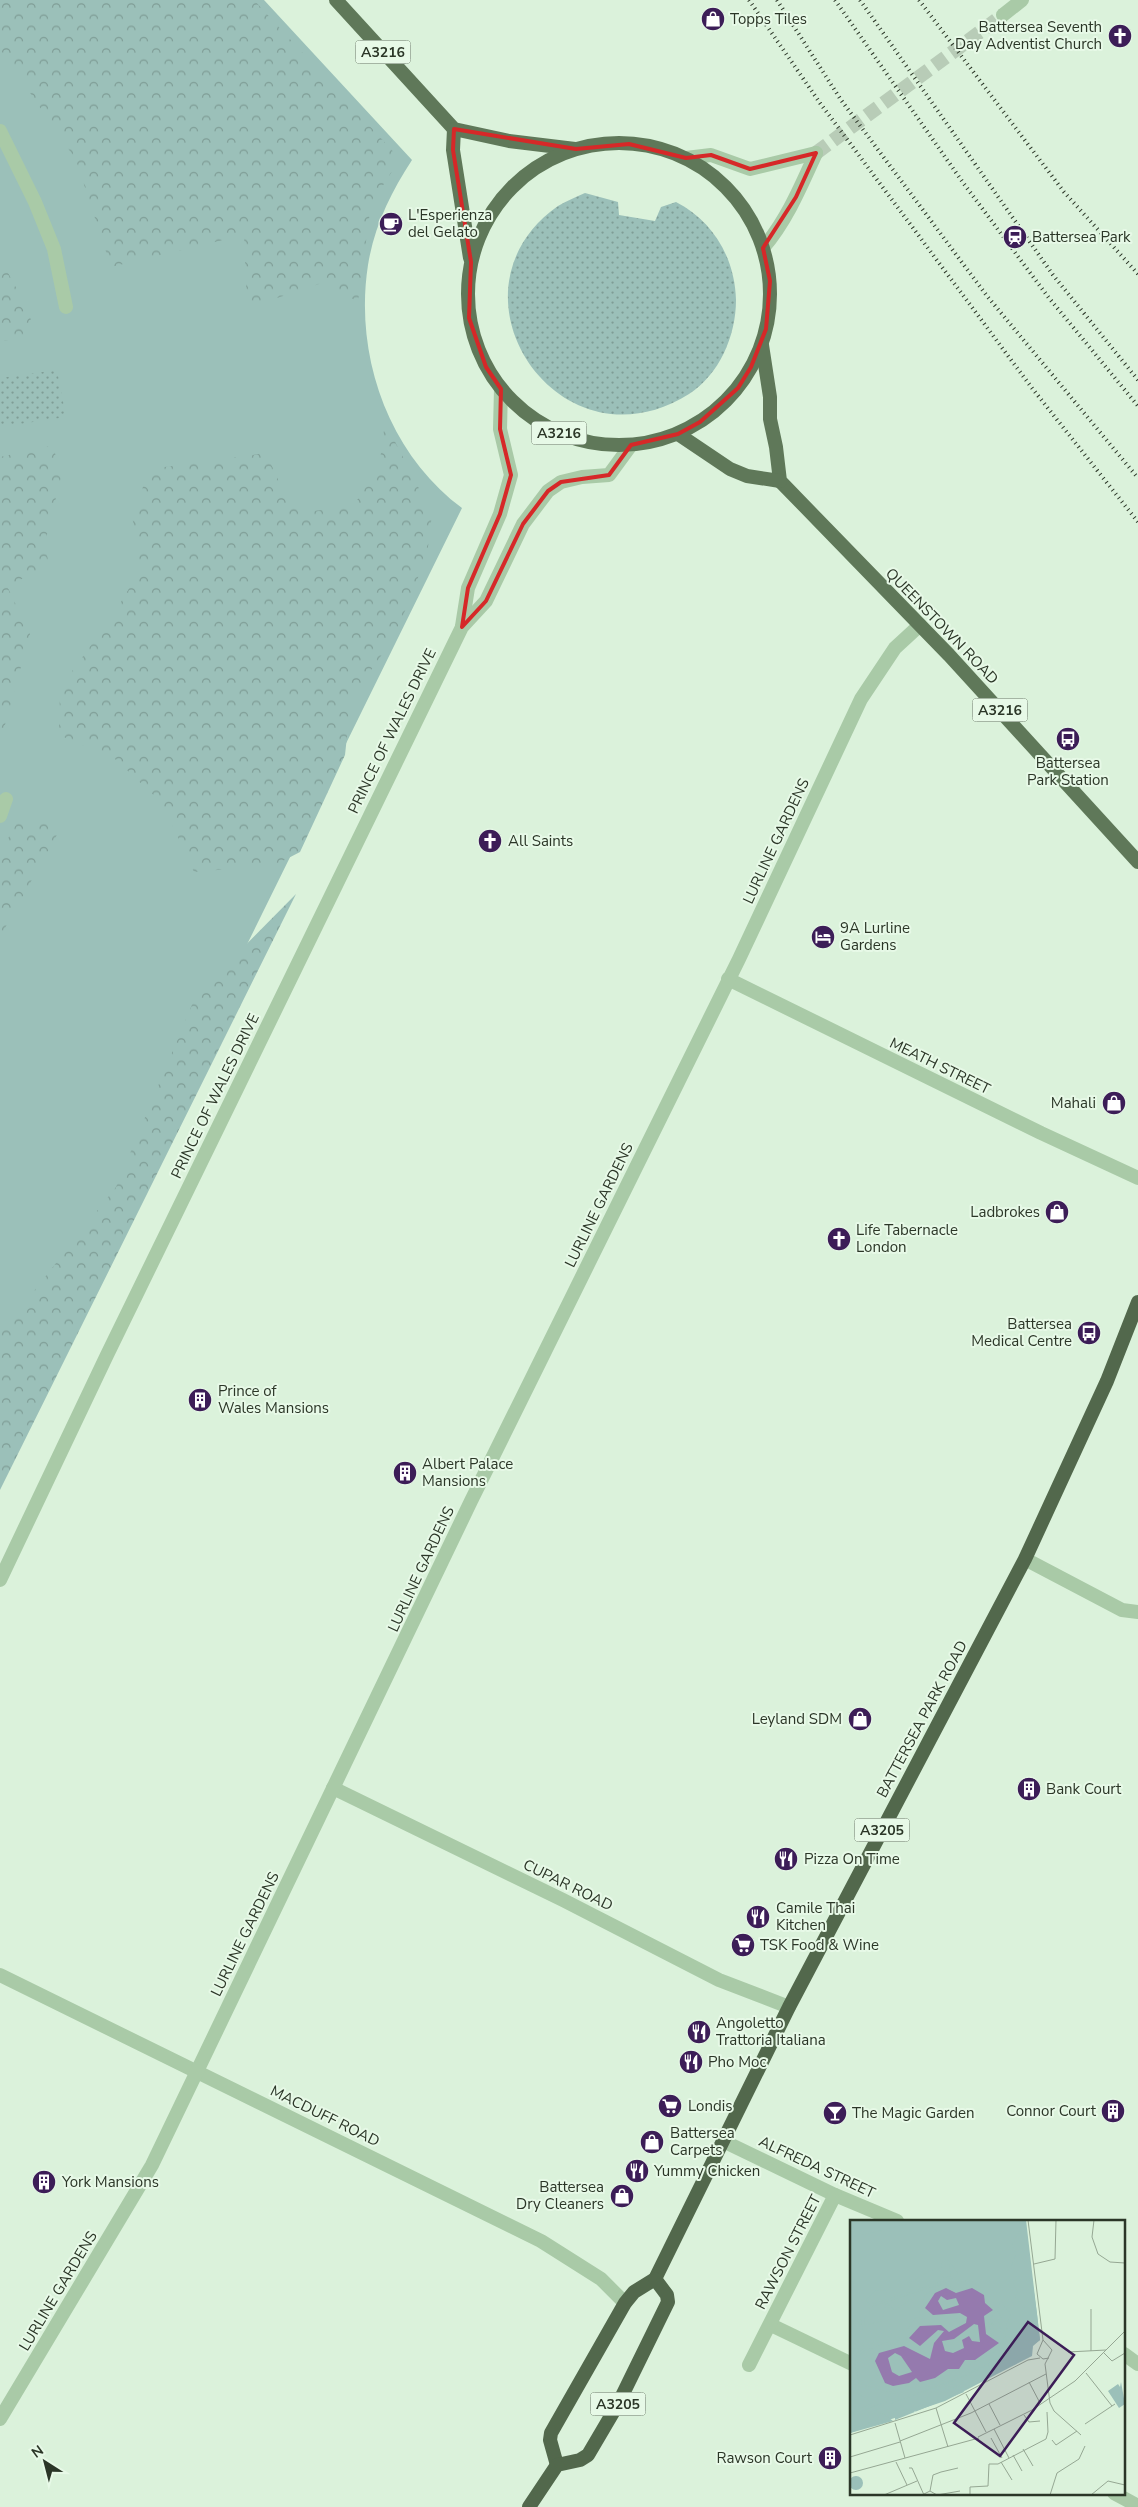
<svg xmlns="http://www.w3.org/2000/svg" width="1138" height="2507" viewBox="0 0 1138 2507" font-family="'Nunito Sans',sans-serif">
	<defs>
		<pattern id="forest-crowns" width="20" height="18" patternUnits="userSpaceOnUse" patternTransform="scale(1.25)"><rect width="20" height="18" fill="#9bc0b9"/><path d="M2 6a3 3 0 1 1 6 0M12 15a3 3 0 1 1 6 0" fill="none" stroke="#7f9d96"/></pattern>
		<pattern id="garden-dots" width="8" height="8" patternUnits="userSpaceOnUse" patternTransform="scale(1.25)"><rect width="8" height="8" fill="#9bc0b9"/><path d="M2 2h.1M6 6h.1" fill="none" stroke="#7f9d96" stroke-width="1.8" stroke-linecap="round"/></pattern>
	</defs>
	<rect width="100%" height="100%" fill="#dbf2db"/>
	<path fill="#9bc0b9" d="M0 0H264L412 160C391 192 374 227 368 265 354 355 388 453 462 508L196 1048 0 1461Z"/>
	<g fill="url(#forest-crowns)">
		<path d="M0 0H254L400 159 371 204 358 302 325 282 247 308 244 235 111 267 76 160 0 49Z"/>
		<path d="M0 258 26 306 37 337 0 341Z"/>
		<path d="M385 422 432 514 428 547 413 593 392 640 351 699 345 755 300 852 275 865 194 872 162 803 115 759 59 735 60 688 115 612 140 570 132 515 150 469 266 453 281 486 305 512 353 506 379 468Z"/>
		<path d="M53 445 61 477 45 543 49 566 7 586 30 634 0 743V457Z"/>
		<path d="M17 823 63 824 0 937V852Z"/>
		<path d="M296 894 0 1490V1334L116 1187 196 995Z"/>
	</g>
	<g fill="url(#garden-dots)">
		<path d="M585 193 618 202 619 215 655 221 661 207 676 202C713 221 735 258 736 300 736 336 719 375 689 394 559 476 436 292 558 206 566 201 576 197 585 193Z"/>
		<path d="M57 370 66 417 0 427V378Z"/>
	</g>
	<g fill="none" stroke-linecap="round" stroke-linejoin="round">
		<path stroke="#b8ccb7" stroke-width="14" stroke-dasharray="14 7" stroke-linecap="butt" d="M816 153 1003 15"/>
		<g stroke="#a9caa7" stroke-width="14">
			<path d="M0 131 35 202 54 249 66 307"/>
			<path d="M0 816 6 799"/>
		</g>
		<g stroke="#a9caa7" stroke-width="14">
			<path d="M728 979 1041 1133 1138 1178"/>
			<path d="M1025 1559 1122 1610 1138 1612"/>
			<path d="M333 1788 563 1900 719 1980 789 2007"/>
			<path d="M0 1975 541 2241 601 2279 625 2303"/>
			<path d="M723 2141 835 2195 897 2221"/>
			<path d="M771 2325 852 2364"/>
			<path d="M1124 2354 1138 2364"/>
			<path d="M749 2365 835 2195"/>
			<path d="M0 2419 152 2165 471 1501 739 959 861 699 895 648 920 625"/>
			<path d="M1114 2493 1138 2506"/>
		</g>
		<g stroke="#a9caa7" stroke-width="14">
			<path d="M1003 15 1022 0"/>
			<path d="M686 158 711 155 750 169 816 153"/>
			<path d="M763 248C787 220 801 186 816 153"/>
			<path d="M462 626 468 588 500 514 511 475 500 429 501 389"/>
			<path d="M0 1580 107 1355 462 627 486 601 523 524 548 491 561 482 582 477 609 475 631 445"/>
		</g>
		<g stroke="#5f7859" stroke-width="14">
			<path d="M336 0 454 129 509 141 575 149"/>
			<path d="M454 129 453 150 470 258"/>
			<circle cx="619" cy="294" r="151"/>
			<path d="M762 345 770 397V419L776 447 780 481 949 655 1138 862"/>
			<path d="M678 434 730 469 747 476 780 481"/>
		</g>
		<g stroke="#52684c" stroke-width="14">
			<path d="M557 2465 550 2440 551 2433 625 2303 634 2292 655 2279 789 2007 1025 1559 1107 1381 1138 1302"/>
			<path d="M529 2507 557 2465 580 2460 588 2455 618 2404 668 2302 667 2295 655 2279"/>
		</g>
		<g stroke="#2b3627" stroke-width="4" stroke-dasharray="1 4" stroke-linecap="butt">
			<path d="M749 0 820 103 1032 388 1138 522"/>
			<path d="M777 0 841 100 987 296 1138 478"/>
			<path d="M835 0 964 184 1049 298 1138 406"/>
			<path d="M860 0 1053 275 1138 380"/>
			<path d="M919 0 1064 192 1138 274"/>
		</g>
	</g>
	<path fill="none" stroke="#d62828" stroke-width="4" stroke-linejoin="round" d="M454 129 576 149 629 144 686 158 711 155 750 169 816 153 796 197 763 248 770 281 766 329 751 367 738 388 700 422 678 434 631 445 609 475 561 482 548 491 523 524 486 601 462 627 468 588 500 514 511 475 500 429 501 389 486 367 469 318 471 262 453 150Z"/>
	<defs>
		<g id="shop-disc" transform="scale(1.25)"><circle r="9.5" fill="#3c1d57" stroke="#e7f9e7"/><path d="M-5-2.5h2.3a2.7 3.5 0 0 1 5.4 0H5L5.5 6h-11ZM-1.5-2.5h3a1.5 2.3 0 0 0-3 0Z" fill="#fff"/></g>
		<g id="church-disc" transform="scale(1.25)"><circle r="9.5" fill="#3c1d57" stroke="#e7f9e7"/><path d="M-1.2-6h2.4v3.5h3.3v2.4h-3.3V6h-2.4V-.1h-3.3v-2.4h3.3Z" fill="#fff"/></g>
		<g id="cafe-disc" transform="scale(1.25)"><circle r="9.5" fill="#3c1d57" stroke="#e7f9e7"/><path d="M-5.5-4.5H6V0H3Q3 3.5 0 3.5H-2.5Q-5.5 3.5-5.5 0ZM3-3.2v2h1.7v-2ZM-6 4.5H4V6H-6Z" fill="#fff"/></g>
		<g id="station-disc" transform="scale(1.25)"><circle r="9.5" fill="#3c1d57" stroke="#e7f9e7"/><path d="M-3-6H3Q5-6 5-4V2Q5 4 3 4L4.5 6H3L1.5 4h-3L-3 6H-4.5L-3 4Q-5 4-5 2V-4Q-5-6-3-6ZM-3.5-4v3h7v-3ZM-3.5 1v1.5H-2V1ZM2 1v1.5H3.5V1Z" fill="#fff"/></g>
		<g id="bus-disc" transform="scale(1.25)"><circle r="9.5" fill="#3c1d57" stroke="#e7f9e7"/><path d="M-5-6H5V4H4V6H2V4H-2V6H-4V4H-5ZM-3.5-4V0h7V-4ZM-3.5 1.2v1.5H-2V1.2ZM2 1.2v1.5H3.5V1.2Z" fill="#fff"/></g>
		<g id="hotel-disc" transform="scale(1.25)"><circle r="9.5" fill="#3c1d57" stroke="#e7f9e7"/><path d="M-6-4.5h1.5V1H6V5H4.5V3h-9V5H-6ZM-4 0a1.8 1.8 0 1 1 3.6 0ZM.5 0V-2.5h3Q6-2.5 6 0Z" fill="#fff"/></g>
		<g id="building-disc" transform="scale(1.25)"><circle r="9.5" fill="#3c1d57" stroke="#e7f9e7"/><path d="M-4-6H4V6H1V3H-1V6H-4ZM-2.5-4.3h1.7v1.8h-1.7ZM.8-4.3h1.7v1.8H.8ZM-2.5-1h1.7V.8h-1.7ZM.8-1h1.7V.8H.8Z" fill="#fff"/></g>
		<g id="restaurant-disc" transform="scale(1.25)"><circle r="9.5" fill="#3c1d57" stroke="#e7f9e7"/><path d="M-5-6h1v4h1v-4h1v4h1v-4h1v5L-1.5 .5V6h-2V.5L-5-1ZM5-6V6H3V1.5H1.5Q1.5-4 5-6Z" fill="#fff"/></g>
		<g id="supermarket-disc" transform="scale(1.25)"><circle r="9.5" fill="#3c1d57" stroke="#e7f9e7"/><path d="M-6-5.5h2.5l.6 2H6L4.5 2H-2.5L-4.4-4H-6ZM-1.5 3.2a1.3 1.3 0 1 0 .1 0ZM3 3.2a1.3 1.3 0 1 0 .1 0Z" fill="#fff"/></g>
		<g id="bar-disc" transform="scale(1.25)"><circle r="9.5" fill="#3c1d57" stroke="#e7f9e7"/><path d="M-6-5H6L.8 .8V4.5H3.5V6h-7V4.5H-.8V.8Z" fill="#fff"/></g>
	</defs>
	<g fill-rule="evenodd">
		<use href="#shop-disc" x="713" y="19"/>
		<use href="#church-disc" x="1120" y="36"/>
		<use href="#cafe-disc" x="391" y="224"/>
		<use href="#station-disc" x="1015" y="237"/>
		<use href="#bus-disc" x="1068" y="739"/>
		<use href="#church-disc" x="490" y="841"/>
		<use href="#hotel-disc" x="823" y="937"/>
		<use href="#shop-disc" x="1114" y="1103"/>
		<use href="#shop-disc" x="1057" y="1212"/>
		<use href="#church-disc" x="839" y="1239"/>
		<use href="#bus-disc" x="1089" y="1333"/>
		<use href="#building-disc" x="200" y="1400"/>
		<use href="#building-disc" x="405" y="1473"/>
		<use href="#shop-disc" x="860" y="1719"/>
		<use href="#building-disc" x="1029" y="1789"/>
		<use href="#restaurant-disc" x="786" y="1859"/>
		<use href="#restaurant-disc" x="758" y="1917"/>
		<use href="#supermarket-disc" x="743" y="1945"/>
		<use href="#restaurant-disc" x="699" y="2032"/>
		<use href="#restaurant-disc" x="691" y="2062"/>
		<use href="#supermarket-disc" x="670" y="2106"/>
		<use href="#building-disc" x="1113" y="2111"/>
		<use href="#bar-disc" x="835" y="2113"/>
		<use href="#shop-disc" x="652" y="2142"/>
		<use href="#restaurant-disc" x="637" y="2171"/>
		<use href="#building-disc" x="44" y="2182"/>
		<use href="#shop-disc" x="622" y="2196"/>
		<use href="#building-disc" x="830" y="2458"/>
	</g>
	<g text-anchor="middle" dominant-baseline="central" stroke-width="4" stroke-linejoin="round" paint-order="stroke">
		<g fill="#e7f9e7" stroke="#637061" stroke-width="1">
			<rect x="355.5" y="40.5" width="55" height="23" rx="4"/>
			<rect x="531.5" y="421.5" width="55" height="23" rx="4"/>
			<rect x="972.5" y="698.5" width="55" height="23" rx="4"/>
			<rect x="854.5" y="1818.5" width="55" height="23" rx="4"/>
			<rect x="590.5" y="2392.5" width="55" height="23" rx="4"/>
		</g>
		<g font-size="14" font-weight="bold" fill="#2b3627">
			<text x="383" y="52">A3216</text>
			<text x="559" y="433">A3216</text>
			<text x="1000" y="710">A3216</text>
			<text x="882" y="1830">A3205</text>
			<text x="618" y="2404">A3205</text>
		</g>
		<g font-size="15" fill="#2b3627" stroke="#e7f9e7" text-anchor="start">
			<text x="730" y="19">Topps Tiles</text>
			<text x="1102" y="27" text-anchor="end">Battersea Seventh<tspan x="1102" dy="17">Day Adventist Church</tspan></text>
			<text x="408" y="215">L'Esperienza<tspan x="408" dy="17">del Gelato</tspan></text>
			<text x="1032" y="237">Battersea Park</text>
			<text x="1068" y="763" text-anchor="middle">Battersea<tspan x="1068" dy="17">Park Station</tspan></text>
			<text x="508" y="841">All Saints</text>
			<text x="840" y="928">9A Lurline<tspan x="840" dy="17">Gardens</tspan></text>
			<text x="1096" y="1103" text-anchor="end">Mahali</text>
			<text x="1040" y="1212" text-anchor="end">Ladbrokes</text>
			<text x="856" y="1230">Life Tabernacle<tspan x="856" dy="17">London</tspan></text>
			<text x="1072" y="1324" text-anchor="end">Battersea<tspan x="1072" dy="17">Medical Centre</tspan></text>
			<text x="218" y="1391">Prince of<tspan x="218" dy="17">Wales Mansions</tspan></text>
			<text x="422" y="1464">Albert Palace<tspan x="422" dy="17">Mansions</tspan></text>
			<text x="842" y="1719" text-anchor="end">Leyland SDM</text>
			<text x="1046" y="1789">Bank Court</text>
			<text x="804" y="1859">Pizza On Time</text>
			<text x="776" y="1908">Camile Thai<tspan x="776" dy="17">Kitchen</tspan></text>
			<text x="760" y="1945">TSK Food &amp; Wine</text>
			<text x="716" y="2023">Angoletto<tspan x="716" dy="17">Trattoria Italiana</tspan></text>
			<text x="708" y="2062">Pho Moc</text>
			<text x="688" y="2106">Londis</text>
			<text x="1096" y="2111" text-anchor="end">Connor Court</text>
			<text x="852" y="2113">The Magic Garden</text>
			<text x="670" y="2133">Battersea<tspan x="670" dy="17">Carpets</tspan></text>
			<text x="654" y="2171">Yummy Chicken</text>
			<text x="62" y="2182">York Mansions</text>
			<text x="604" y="2187" text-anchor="end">Battersea<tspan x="604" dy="17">Dry Cleaners</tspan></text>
			<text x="812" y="2458" text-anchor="end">Rawson Court</text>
		</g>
		<g font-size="15" fill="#2b3627" stroke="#e7f9e7">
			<text transform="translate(942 626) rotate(46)">QUEENSTOWN ROAD</text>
			<text transform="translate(392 731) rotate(-64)">PRINCE OF WALES DRIVE</text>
			<text transform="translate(776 841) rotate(-65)">LURLINE GARDENS</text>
			<text transform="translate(940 1066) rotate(26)">MEATH STREET</text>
			<text transform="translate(215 1096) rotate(-64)">PRINCE OF WALES DRIVE</text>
			<text transform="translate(599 1205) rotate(-64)">LURLINE GARDENS</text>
			<text transform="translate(421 1569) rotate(-65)">LURLINE GARDENS</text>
			<text transform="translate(922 1719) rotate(-62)">BATTERSEA PARK ROAD</text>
			<text transform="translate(568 1885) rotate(26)">CUPAR ROAD</text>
			<text transform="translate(245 1934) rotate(-64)">LURLINE GARDENS</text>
			<text transform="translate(325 2116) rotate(26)">MACDUFF ROAD</text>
			<text transform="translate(817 2167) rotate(25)">ALFREDA STREET</text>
			<text transform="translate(788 2252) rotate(-63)">RAWSON STREET</text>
			<text transform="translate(58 2291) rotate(-59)">LURLINE GARDENS</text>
		</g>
	</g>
	<g transform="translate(850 2220)">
		<rect width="275" height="275" fill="#dbf2db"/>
		<path d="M0 0H176L190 120 183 126 182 136 95 181 0 213ZM271 162 275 184 269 188 258 171 268 164 270 167ZM-1 263a7 7 0 1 1 14 0a7 7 0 1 1-14 0Z" fill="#9bc0b9"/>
		<path d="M30 0H36L37 5 49 0H91V8L89 13 79 4 69 1 0 18 4 4ZM169 0H174L187 94 190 120 184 124 175 116V89L165 76 168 73 163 63 167 54 161 47 166 34 162 25 171 8ZM97 39 108 53 106 57 20 85 16 80 26 70 36 71 54 65 88 47 93 58 101 56 99 44 92 48 91 43ZM107 59 113 63 118 59 130 67 103 69 95 63ZM92 64 75 75 71 86 63 78 45 90 36 83 32 101 15 105 14 99 19 94 20 87ZM91 76 99 80 106 78 109 85 92 90 88 81ZM150 82 161 94 156 105 158 112 143 104 142 100 152 99 147 90ZM72 86 82 97 109 92 110 98 106 99 114 105 100 112 92 105 74 120 88 109 93 110 95 113 81 140 41 129 51 117 43 125 35 122 23 129 19 128V124L55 108 57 110 66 97 76 100 69 93ZM143 87 145 94 136 102 137 110 144 116 138 104 140 99 143 108 157 115 142 134 114 147 112 140 136 116 133 95ZM1 95 11 100 13 110H5L0 105ZM125 103 128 107 129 123 122 121 119 116 112 120 115 125 112 129 102 134 95 131 92 121 107 117ZM13 125 15 128 7 133 5 144 9 164 40 172 44 170 46 173 40 174 42 179 49 178 0 194 22 183 0 168V138L4 130ZM170 125 177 132 181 130 180 135 164 145 159 133ZM45 133 51 136 54 145 62 152 49 156 42 152 38 140ZM155 135 156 137 101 162 40 184 110 157ZM109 165 114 172 45 200V191L62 189 65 192 67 187 102 175 104 167ZM31 192 43 201 0 213V210L28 199Z" fill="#9bc0b9"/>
		<path d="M16 129 23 131 21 139 26 146 28 164H10L8 157 7 138Z" fill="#9bc0b9"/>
		<path d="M96 68 106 73 122 68 134 75 135 83 143 90 134 96 136 114 149 123 125 140H115L109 149H98L85 158 70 162 66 158 59 163 43 166 35 163 25 141 29 133 54 126 80 139 84 123 94 111 88 110 70 126 59 118 70 106 91 105 99 112 116 103 117 97 110 93 83 95 75 88 85 73ZM91 76 97 80 106 78 109 85 93 90 88 81ZM124 104 128 105 130 122 122 121 119 116 112 120 114 128 103 133 95 131 92 121 104 119ZM45 133 51 136 62 152 49 156 42 152 38 138Z" fill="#957aae" fill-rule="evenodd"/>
		<path fill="none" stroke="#95a793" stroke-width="1" d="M178 0 193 120 202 130 195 144 200 183 204 191 231 215M244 0 242 17 248 34 260 42 275 43M184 44 205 39 206 0M241 89V131M193 120 187 134 193 139 199 138M218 132 256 130M254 133 262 141 275 133M236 153 262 186M179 162 190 183M116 174 136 212M139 184 150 205M86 188 98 227M174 195 179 202 190 201M45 203 55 238M235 204 265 184M144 209 159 238M0 215 86 188 178 140 190 138M128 217 182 190 225 161 275 111M141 218 152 238M202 220 206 225 227 211M50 221 121 193 196 154M173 229 183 246M163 235 172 251M0 237 50 222M46 242 57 265M151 242 162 260M59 248H62L74 275M91 252 108 248M0 253 129 218M80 271 87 275 110 271M74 274 80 271 83 255 91 252M34 275 67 261M120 275V267L138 266 139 244H148L196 219 198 212 197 192M200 275 207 253 229 239 235 226M241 275 258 261 275 265"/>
		<path fill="#3c1d57" fill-opacity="0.15" stroke="#3c1d57" stroke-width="2.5" d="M178 102 224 135 150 236 104 203Z"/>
		<rect width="275" height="275" fill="none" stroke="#2b3627" stroke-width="2.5"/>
	</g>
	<g transform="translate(45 2462) rotate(324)" stroke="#e7f9e7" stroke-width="4" paint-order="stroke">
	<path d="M0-4L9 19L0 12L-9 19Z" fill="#2b3627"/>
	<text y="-8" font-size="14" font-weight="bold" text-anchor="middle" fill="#2b3627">N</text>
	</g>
</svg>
